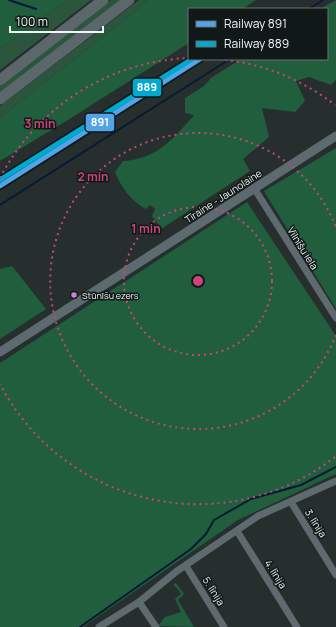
<svg xmlns="http://www.w3.org/2000/svg" width="336" height="627" viewBox="0 0 336 627" font-family="Manrope,sans-serif">
	<rect width="100%" height="100%" fill="#262e2e"/>
	<g fill="#2c553d">
		<path d="M67 0H91L0 70V48Z"/>
		<path d="M111 0H121L0 93V86Z"/>
		<path d="M139 0H149L0 118V106Z"/>
	</g>
	<g fill="#205e3d">
		<path d="M0 0H67L0 48Z"/>
		<path d="M149 0H256L242 9H189V43L68 120 0 161V118Z"/>
		<path d="M336 0V80L331 85 309 77 296 81 305 101 295 112 262 108 269 137 243 159 250 171 161 229 152 216 155 209 150 205 146 209C131 201 121 187 115 172L123 161C157 159 173 139 194 115L185 113V98L204 86 211 78 241 59H327V9H320Z"/>
		<path d="M336 148V309L264 191Z"/>
		<path d="M247 202 336 336V474L238 520 83 627H0V363Z"/>
		<path d="M12 266 46 309 0 339V269Z"/>
		<path d="M176 583 184 594 178 600 194 627 158 626 165 617 181 612 175 599 181 594 177 588 173 585Z"/>
	</g>
	<g fill="none" stroke-linecap="round" stroke-linejoin="round">
		<g stroke="#061b32" stroke-width="2">
			<path d="M9 0 36 9"/>
			<path d="M309 9 323 0"/>
			<path d="M0 205 230 59"/>
			<path d="M80 627 191 549 206 534 214 520 251 499 301 485 336 467"/>
		</g>
		<g stroke="#5f6a6e" stroke-width="7">
			<path d="M254 188 336 318"/>
			<path d="M291 502 336 575"/>
			<path d="M237 531 297 627"/>
			<path d="M186 566 224 627"/>
			<path d="M139 602 156 627"/>
			<path d="M99 627 139 602 177 571 258 516 336 481"/>
		</g>
		<path stroke="#5d6a6f" stroke-width="9" d="M0 352 336 136"/>
		<g stroke="#5b676a" stroke-width="11">
			<path d="M0 80 103 0"/>
			<path d="M0 99 129 0"/>
		</g>
		<g stroke="#111818" stroke-width="8">
			<path id="rail-1" d="M0 186 200 59"/>
		</g>
		<g stroke="#111818" stroke-width="8">
			<path id="rail-2" d="M0 180 192 59"/>
		</g>
		<use href="#rail-1" stroke="#53a3e8" stroke-width="5"/>
		<use href="#rail-2" stroke="#00a9ce" stroke-width="5"/>
	</g>
	<g fill="none" stroke="#cb447a" stroke-width="2" stroke-dasharray="2 4">
		<circle cx="198" cy="281" r="74"/>
		<path d="M336 335A148 148 0 1 1 336 227"/>
		<path d="M335 457A223 223 0 0 1 0 384M0 178A223 223 0 0 1 188 58M219 59A223 223 0 0 1 335 105"/>
	</g>
	<circle fill="#c483df" stroke="#111818" stroke-width="1.5" cx="74" cy="295" r="3.5"/>
	<g text-anchor="middle" dominant-baseline="central" stroke-width="3" stroke-linejoin="round" paint-order="stroke">
		<g font-size="9" fill="#edf6f6" stroke="#111818" text-anchor="start">
			<text x="82" y="295">Stūnīšu ezers</text>
		</g>
		<g font-size="10" fill="#edf6f6" stroke="#111818">
			<text transform="translate(223 196) rotate(-33)">Tīraine - Jaunolaine</text>
			<text transform="translate(303 248) rotate(58)">Vilnīšu iela</text>
			<text transform="translate(316 523) rotate(58)">3. līnija</text>
			<text transform="translate(276 574) rotate(58)">4. līnija</text>
			<text transform="translate(214 591) rotate(58)">5. līnija</text>
		</g>
	</g>
	<circle cx="198" cy="281" r="6" fill="#cb447a" stroke="#111818" stroke-width="2"/>
	<g font-size="12" text-anchor="middle" font-weight="bold" fill="#cb447a" stroke="#111818" stroke-width="3" stroke-linejoin="round" paint-order="stroke">
		<text x="40" y="128">3 min</text>
		<text x="93" y="181">2 min</text>
		<text x="146" y="233">1 min</text>
	</g>
	<g stroke="#111818" stroke-width="1.5">
		<rect x="132" y="78" width="30" height="19" rx="4" fill="#00a9ce"/>
		<rect x="85" y="113" width="30" height="19" rx="4" fill="#53a3e8"/>
	</g>
	<g font-size="11" text-anchor="middle" font-weight="bold" fill="#fff">
		<text x="147" y="91">889</text>
		<text x="100" y="126">891</text>
	</g>
	<rect x="188" y="8" width="140" height="52" fill="#111818" stroke="#697171"/>
	<rect x="196" y="21" width="20" height="6" fill="#53a3e8" stroke="#697171"/>
	<text x="224" y="28" font-size="12" fill="#edf6f6">Railway 891</text>
	<rect x="196" y="41" width="20" height="6" fill="#00a9ce" stroke="#697171"/>
	<text x="224" y="48" font-size="12" fill="#edf6f6">Railway 889</text>
	<path d="M10 26v6h93v-6" fill="none" stroke="#edf6f6" stroke-width="2"/>
	<text x="16" y="26" font-size="12" fill="#edf6f6" stroke="#111818" stroke-width="3" paint-order="stroke">100 m</text>
</svg>
